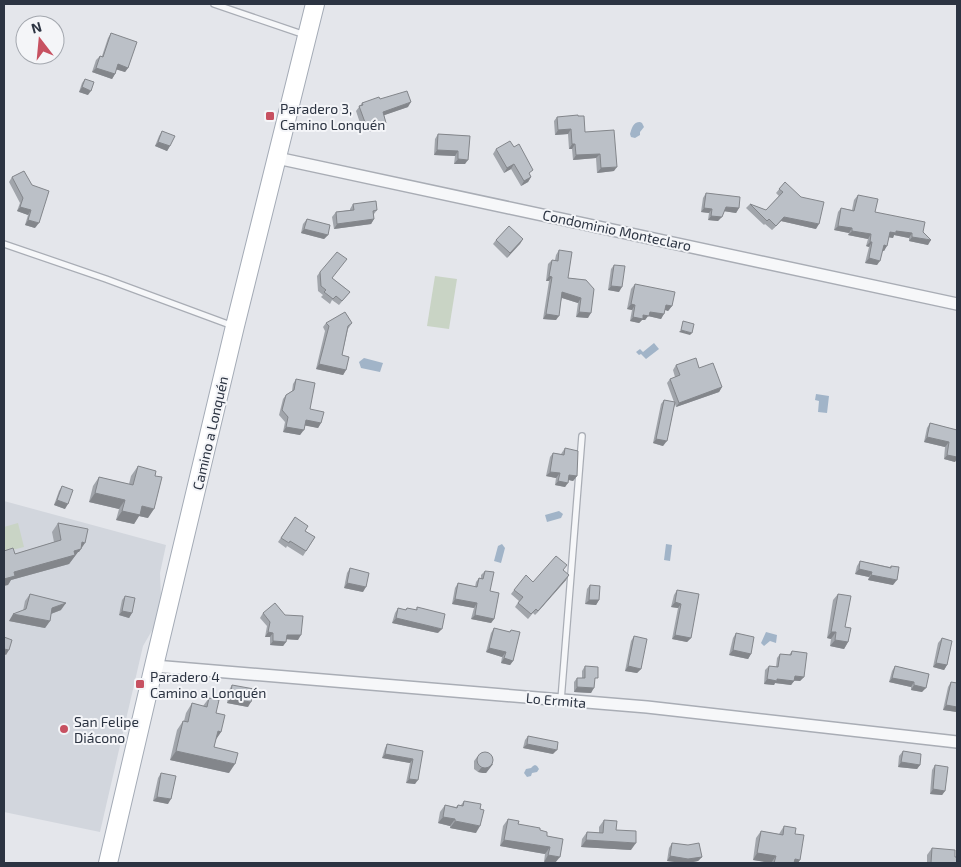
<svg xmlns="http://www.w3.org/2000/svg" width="961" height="867" viewBox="0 0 961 867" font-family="'Exo 2',sans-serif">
	<rect width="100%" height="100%" fill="#e4e6eb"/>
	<path fill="#d2d6dd" d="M4 501 166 545 160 573 161 597 154 627 143 646 100 832 4 812Z"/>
	<g fill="#c9d4c5">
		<path d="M435 276 457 279 449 329 427 326Z"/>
		<path d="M18 523 24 547 4 552V527Z"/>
	</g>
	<g fill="#a1b4c8">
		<path d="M640 122 642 123 644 127 640 132V135L635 138 631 137 630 134C632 128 633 122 640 122Z"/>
		<path d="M654 343 659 349 646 359 641 354 639 355 636 352 640 349 643 352Z"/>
		<path d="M364 358 383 363 380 372 361 368 359 362Z"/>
		<path d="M816 394 829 396 827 413 818 412 819 401 815 400Z"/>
		<path d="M559 511 563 514 561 518 547 522 545 515Z"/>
		<path d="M502 544 505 548 501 563 494 561 498 546Z"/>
		<path d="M666 544 672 545 670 561 664 560Z"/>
		<path d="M766 632 777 635 776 643 770 641 764 646 761 643Z"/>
		<path d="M535 765 537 766 539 769 537 772 532 773 531 776 527 777 524 773 526 769 531 768 533 766Z"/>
	</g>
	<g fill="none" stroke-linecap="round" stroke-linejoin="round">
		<g stroke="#a9adb5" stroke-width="8">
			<g id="lane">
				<path d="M214 4 305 35"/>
				<path d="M4 244 106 279 233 326"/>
				<path d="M561 700 582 436"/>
			</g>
		</g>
		<g stroke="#a9adb5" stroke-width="14">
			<g id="street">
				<path d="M277 158 957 304"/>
				<path d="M154 666 647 707 957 742"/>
			</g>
		</g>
		<g stroke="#a4abb6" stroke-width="20">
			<path id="primary" d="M108 863 154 666 235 326 315 4"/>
		</g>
		<use href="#lane" stroke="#f6f7f9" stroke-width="5.5"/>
		<use href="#street" stroke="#f6f7f9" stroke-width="11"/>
		<use href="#primary" stroke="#fff" stroke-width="18"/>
	</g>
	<g fill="#a1a5ab">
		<path d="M111 33 128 68 125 72 116 69 115 74 112 79 92 72 96 60 100 56H102L108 38Z"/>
		<path d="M85 79 88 95 79 92 82 83Z"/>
		<path d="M380 99 408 107 384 115 386 123 383 127 368 132 367 128 362 129 356 111 362 103Z"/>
		<path d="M557 117 585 132 614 171 597 173 596 158 573 160 572 149H569L568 134 555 135 554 121Z"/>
		<path d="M162 131 170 146 167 151 155 146 159 136Z"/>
		<path d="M438 134 470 136 465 164H454L455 156 434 155 435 139Z"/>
		<path d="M496 149 530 175 531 177 528 182 521 186 511 169 504 173 493 154Z"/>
		<path d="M24 171 35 228 25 225 28 215 17 211 20 203 9 182 12 177Z"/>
		<path d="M785 182 816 229 781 221 772 230 765 224 764 225 746 208 750 204 766 210 779 196 776 193Z"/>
		<path d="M706 193 739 208 736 213 724 211 718 221 708 220 709 213 701 212 703 198Z"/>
		<path d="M858 195 875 212 923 232 928 245 909 241V238L894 235 893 238 889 237 884 251 883 250 877 265 865 263 869 247 866 246 868 239 848 235 849 233 834 230 838 212 841 208 852 210 854 200Z"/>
		<path d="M353 204 377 210 374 214V219L371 224 334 229 332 217 336 212 350 210V209Z"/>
		<path d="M307 219 328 235 324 239 301 233 303 224Z"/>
		<path d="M523 239 507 258 493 244 496 240Z"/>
		<path d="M559 250 568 278 586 280 588 318 576 317 578 303 562 298 556 320 543 319 549 281H546L548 264 552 260H555L556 255Z"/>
		<path d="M614 265 619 292 608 290 611 269Z"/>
		<path d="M320 272 332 278 350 292 339 305 332 300 330 304 321 297 323 295 318 291 317 276Z"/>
		<path d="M635 284 672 306 668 311 665 310 661 319 648 316 645 320H642L639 323 630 321 632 310 627 309 631 289Z"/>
		<path d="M326 323H352L348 329 342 355 346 370 343 375 316 369 325 331 323 327Z"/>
		<path d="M676 365 699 368 722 387 719 392 676 407 675 404 663 446 653 443 661 404 664 400 674 402 667 383 670 379 675 377 673 370Z"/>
		<path d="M296 379 310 409 321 423 318 428 305 425 300 435 283 432 285 422 279 415 283 399 286 395 292 391 293 384Z"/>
		<path d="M930 423 957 430 955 462 944 459 945 447 924 442 927 428Z"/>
		<path d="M565 448 577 476 573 481 568 480 565 487 555 485 556 478 546 476 550 457 553 453 561 454Z"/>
		<path d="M138 466 148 518 139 516 134 524 116 520 119 509 89 502 93 486 99 477 129 484 131 476Z"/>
		<path d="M62 486 65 509 54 505 59 491Z"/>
		<path d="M295 517 305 531 315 537 303 556 287 546 286 548 278 542Z"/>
		<path d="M58 523 79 552H78L69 564 11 580 8 585 15 554 54 542 52 532Z"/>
		<path d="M860 561 890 567 891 566 893 585 868 580 869 577 855 574 857 566Z"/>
		<path d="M350 568 363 592 344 588 347 573Z"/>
		<path d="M564 570 566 580 535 615 533 613 528 619 515 607 519 601 511 594 514 590Z"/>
		<path d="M485 571 490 591 494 619 491 623 471 619 474 608 452 604 455 588 458 583 475 587 476 582 479 578H481V575Z"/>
		<path d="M590 585 599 600 596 605 585 604 587 589Z"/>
		<path d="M677 590 691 638 687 642 672 639 678 608 671 607 674 595Z"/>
		<path d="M30 594 61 610 51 614 50 621 45 628 9 621 23 611 25 601Z"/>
		<path d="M838 594 848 642 844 649 830 646 831 639 827 638 833 600Z"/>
		<path d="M125 596 132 613 129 618 119 615 122 600Z"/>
		<path d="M417 607 438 633 392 623 395 613 398 608 405 610 407 608 416 610Z"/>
		<path d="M263 613 298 640 286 639V642L283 646 270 645V637H265L267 626 260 618Z"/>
		<path d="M494 628 510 632 511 630 513 661 510 665 501 663 502 657 486 652 491 633Z"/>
		<path d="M736 633 751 654 748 659 729 655 733 638Z"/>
		<path d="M634 636 641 669 637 673 625 671 631 641Z"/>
		<path d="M942 638 947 665 944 670 933 667 938 643Z"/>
		<path d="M792 651 804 677 800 681H794L791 685 775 683 774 685 764 684 765 670 769 666 776 667 777 658 780 654 789 655Z"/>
		<path d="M585 666 594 682 591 693 574 692V682L577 678H582V671Z"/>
		<path d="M895 666 929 674 922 692 911 690V687L889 682 892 671Z"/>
		<path d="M951 682 957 712 943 710 948 687Z"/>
		<path d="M232 685 248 707 227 703 229 690Z"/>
		<path d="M209 698 216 713 221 732 216 739 214 747 229 773 170 760 177 730 183 721H184L186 713 192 703 203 706Z"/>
		<path d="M528 736 553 754 523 748 525 740Z"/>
		<path d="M387 744 423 751 415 784 406 783 410 763 382 758 385 748Z"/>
		<path d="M903 751 920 765 917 769 898 767 899 756Z"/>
		<path d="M477 757 493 764 486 773H483L478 772 474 769V761Z"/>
		<path d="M935 765 945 791 942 795 930 794 932 770Z"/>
		<path d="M161 773 168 804 153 801 158 778Z"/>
		<path d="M464 801 476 833 450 828V826L438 823 440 812 445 805 456 807 458 805H461Z"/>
		<path d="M508 819 518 824 540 830 547 836 563 839 544 862 545 854 500 846 503 826Z"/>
		<path d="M604 820 631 850 581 847 582 839 587 832 599 833V827Z"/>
		<path d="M784 826 795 834 798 863H771L753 860 756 838 761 831 779 834Z"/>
		<path d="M672 843 702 857 698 861 688 863 667 861 669 848Z"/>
		<path d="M932 848 955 857 957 863H927V855Z"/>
	</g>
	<g fill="#83868b">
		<path d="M118 64 128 68 125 72 115 69Z"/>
		<path d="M96 68 115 74 112 79 92 72Z"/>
		<path d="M82 87 91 91 88 95 79 92Z"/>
		<path d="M411 102 408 107 379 117 383 112Z"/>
		<path d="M370 123 367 128 362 129 366 125Z"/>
		<path d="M386 123 383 127 368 132 372 128Z"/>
		<path d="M571 129 568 134 555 135 558 130Z"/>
		<path d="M158 142 170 146 167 151 155 146Z"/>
		<path d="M572 144H575L572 149H569Z"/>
		<path d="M437 150 458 151 455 156 434 155Z"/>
		<path d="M600 154 596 158 573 160 576 155Z"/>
		<path d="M458 159 468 160 465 164H454Z"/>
		<path d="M514 164 511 169 504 173 507 168Z"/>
		<path d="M617 167 614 171 597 173 601 168Z"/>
		<path d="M531 177 528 182 521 186 524 181Z"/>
		<path d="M20 207 31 210 28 215 17 211Z"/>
		<path d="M726 207 739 208 736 213 723 211Z"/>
		<path d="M704 208 712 209 709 213 701 212Z"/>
		<path d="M711 216 722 217 718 221 708 220Z"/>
		<path d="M784 217 819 224 816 229 781 221 772 230Z"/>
		<path d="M374 219 371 224 334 229 337 224Z"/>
		<path d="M28 220 39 223 35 228 25 225Z"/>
		<path d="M838 226 852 228 849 233 834 230Z"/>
		<path d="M304 229 328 235 324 239 301 233Z"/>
		<path d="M852 231 871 234 868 239 848 235Z"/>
		<path d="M896 231 912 233 909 238 894 235 893 238 887 237 890 232Z"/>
		<path d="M912 237 931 240 928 245 909 241Z"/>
		<path d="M523 239 520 244 507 258 510 253Z"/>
		<path d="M870 242H872L869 247 866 246Z"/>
		<path d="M884 245 887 246 884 251 880 250Z"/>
		<path d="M869 258 880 261 877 265 865 263Z"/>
		<path d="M549 276 552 277 549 281H546Z"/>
		<path d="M611 286 622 287 619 292 608 290Z"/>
		<path d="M562 292 581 298 578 303 559 297Z"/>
		<path d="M631 304 635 305 632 310 627 309Z"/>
		<path d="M666 305 672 306 668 311 663 309Z"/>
		<path d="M579 312 591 313 588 318 576 317Z"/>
		<path d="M650 312 664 314 661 319 648 316 645 320H642L639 323 630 321 633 317 643 315Z"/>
		<path d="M546 314 559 316 556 320 543 319Z"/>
		<path d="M681 330 692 333 690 335 679 332Z"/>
		<path d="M319 364 346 370 343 375 316 369Z"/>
		<path d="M722 387 719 392 676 407 679 403Z"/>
		<path d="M306 420 321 423 318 428 302 425Z"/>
		<path d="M286 427 304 430 300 435 283 432Z"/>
		<path d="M927 437 949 442 945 447 924 442Z"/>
		<path d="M656 439 667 441 663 446 653 443Z"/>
		<path d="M947 455 957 457V459L955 462 944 459Z"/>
		<path d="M550 472 560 473 556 478 546 476Z"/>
		<path d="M569 475 577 476 573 481 566 479Z"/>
		<path d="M558 481 568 483 565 487 555 485Z"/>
		<path d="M95 493 125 500 119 509 89 502Z"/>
		<path d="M57 500 68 504 65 509 54 505Z"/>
		<path d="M142 506 154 509 148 518 139 516 134 524 116 520 122 511Z"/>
		<path d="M82 542 85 543 79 552H78L69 564 11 580 8 585 4 586V579L14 572 74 551Z"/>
		<path d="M859 569 872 572 869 577 855 574Z"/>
		<path d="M569 575 566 580 535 615 538 611Z"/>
		<path d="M871 575 897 580 893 585 868 580Z"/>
		<path d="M347 583 366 587 363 592 344 588Z"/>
		<path d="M455 599 477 603 474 608 452 604Z"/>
		<path d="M589 600H599L596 605 585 604Z"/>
		<path d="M675 602 681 604 678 608 671 607Z"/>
		<path d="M66 603 61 610 48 615 52 608Z"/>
		<path d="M122 611 132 613 129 618 119 615Z"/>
		<path d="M13 614 50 621 45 628 9 621Z"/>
		<path d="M475 615 494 619 491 623 471 619Z"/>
		<path d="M396 618 442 629 438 633 392 623Z"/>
		<path d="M268 632 273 633 270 637H265Z"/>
		<path d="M831 632H836L831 639 827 638Z"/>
		<path d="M287 635H301L298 640 284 639Z"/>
		<path d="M675 635 691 638 687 642 672 639Z"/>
		<path d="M835 640 848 642 844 649 830 646Z"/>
		<path d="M273 641 286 642 283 646 270 645Z"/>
		<path d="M489 648 506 652 502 657 486 652Z"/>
		<path d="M4 649 9 650 6 655 4 654Z"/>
		<path d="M733 650 751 654 748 659 729 655Z"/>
		<path d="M504 658 513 661 510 665 501 663Z"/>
		<path d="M936 663 947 665 944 670 933 667Z"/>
		<path d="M628 666 641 669 637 673 625 671Z"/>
		<path d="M795 676 804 677 800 681 792 680Z"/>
		<path d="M892 678 914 682 911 687 889 682Z"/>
		<path d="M767 679H777L794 681 791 685 775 683 774 685 764 684Z"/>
		<path d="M914 685 926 688 922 692 911 690Z"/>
		<path d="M577 687 594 688 591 693 574 692Z"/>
		<path d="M230 699 251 702 248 707 227 703Z"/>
		<path d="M946 705 957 707V712L943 710Z"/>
		<path d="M218 731 221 732 215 741Z"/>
		<path d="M527 744 557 750 553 754 523 748Z"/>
		<path d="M176 751 235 764 229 773 170 760Z"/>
		<path d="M385 754 413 759 410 763 382 758Z"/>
		<path d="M901 762 920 765 917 769 898 767Z"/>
		<path d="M493 764 486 773H483L478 772 481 768Z"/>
		<path d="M409 779 418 780 415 784 406 783Z"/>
		<path d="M933 789 945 791 942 795 930 794Z"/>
		<path d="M157 797 171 799 168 804 153 801Z"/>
		<path d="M443 817 455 819 450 826 438 823Z"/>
		<path d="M455 821 480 826 476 833 450 828Z"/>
		<path d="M504 840 550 847 545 854 500 846Z"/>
		<path d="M586 840 636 843 631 850 581 847Z"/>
		<path d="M757 853 776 856 771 863 753 860Z"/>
		<path d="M548 855 560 857 555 863 544 862Z"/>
		<path d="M670 856 702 857 698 861 688 863H682L667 861Z"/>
		<path d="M795 859 800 860 798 863H792Z"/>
	</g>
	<g fill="#bbc0c7" stroke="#83868b">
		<path d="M111 33 137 42 128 68 118 64 115 74 96 68 100 56 103 57Z"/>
		<path d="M85 79 94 82 91 91 82 87Z"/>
		<path d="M407 91 411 102 383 112 386 123 372 128 370 123 366 125 359 106 363 105 362 103 379 97 380 99Z"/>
		<path d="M578 115V116H584L585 132 614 130 617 167 601 168 600 154 576 155 575 144H572L571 129 558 130 557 117Z"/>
		<path d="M162 131 175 136 170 146 158 142Z"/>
		<path d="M438 134 470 136 468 160 458 159V151L437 150Z"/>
		<path d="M510 141 514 147 519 144 533 170 529 173 531 177 524 181 514 164 507 168 496 149Z"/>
		<path d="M24 171 32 185 49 191 39 223 28 220 31 210 20 207 23 198 12 177Z"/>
		<path d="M785 182 801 197 824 202 819 224 784 217 776 226 769 219 767 221 750 204 766 210 783 192 779 189Z"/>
		<path d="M706 193 740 197 739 208 726 207 722 217 711 216 712 209 704 208Z"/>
		<path d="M858 195 878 199 875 212 925 222 923 232 931 240 912 237V233L896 231V233L890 232 887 246 884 245 880 261 869 258 872 242H870L871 234 852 231V228L838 226 841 208 854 211Z"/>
		<path d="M376 201 377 210 373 211 374 219 337 224 336 212 354 210 353 204Z"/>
		<path d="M307 219 330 225 328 235 304 229Z"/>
		<path d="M509 226 523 239 510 253 496 240Z"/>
		<path d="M559 250 572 252 568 278 586 280 594 289 591 313 579 312 581 298 562 292 559 316 546 314 552 277 549 276 552 260 558 261Z"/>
		<path d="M337 252 347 259 332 278 350 292 342 301 336 296 333 299 324 292 326 290 321 286 320 272Z"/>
		<path d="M614 265 625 266 622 287 611 286Z"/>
		<path d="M635 284 675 292 672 306 666 305 664 314 650 312 649 316 643 315V319L633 317 635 305 631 304Z"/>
		<path d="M345 312 352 323 348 326 342 355 349 357 346 370 319 364 329 326 326 323Z"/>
		<path d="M683 321 694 324 692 333 681 330Z"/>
		<path d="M696 358 699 368 713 363 722 387 679 403 670 379 680 375 676 365Z"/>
		<path d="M296 379 315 383 310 409 324 412 321 423 306 420 304 430 286 427 288 417 282 410 286 395 294 390Z"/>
		<path d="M664 400 675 402 667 441 656 439Z"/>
		<path d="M930 423 957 430V457L947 455 949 442 927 437Z"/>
		<path d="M565 448 578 451 577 476 569 475 568 483 558 481 560 473 550 472 553 453 564 455Z"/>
		<path d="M138 466 156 471 155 476 162 477 154 509 142 506 140 515 122 511 125 500 95 493 99 477 133 485Z"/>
		<path d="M62 486 73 490 68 504 57 500Z"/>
		<path d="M295 517 308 526 305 531 315 537 306 551 290 541 289 543 281 538Z"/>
		<path d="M58 523 88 529 85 543 82 542 81 549 74 551 75 555 14 572 15 576 4 579V551L13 548 15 554 61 540Z"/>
		<path d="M556 556 567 565 563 570 569 575 538 611 536 609 531 614 518 603 523 597 514 590 526 575 533 582Z"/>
		<path d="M860 561 891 568V566L899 567 897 580 871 575 872 572 859 569Z"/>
		<path d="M350 568 369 573 366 587 347 583Z"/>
		<path d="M485 571 494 572 490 591 499 593 494 619 475 615 477 603 455 599 458 583 477 587 479 578 483 579Z"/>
		<path d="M590 585 600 586 599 600H589Z"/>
		<path d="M677 590 699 594 691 638 675 635 681 604 675 602Z"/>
		<path d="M30 594 66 603 52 608 50 621 13 614 26 609Z"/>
		<path d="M838 594 851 596 845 627 851 628 848 642 835 640 836 632H831Z"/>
		<path d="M125 596 135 598 132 613 122 611Z"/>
		<path d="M275 603 285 615 303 616 301 635H287L286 642 273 641V633L268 632 270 622 263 613Z"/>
		<path d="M417 607 445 614 442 629 396 618 398 608 406 610 407 608 417 610Z"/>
		<path d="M494 628 510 632 511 630 520 632 513 661 504 658 506 652 489 648Z"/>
		<path d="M736 633 754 637 751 654 733 650Z"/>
		<path d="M634 636 647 639 641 669 628 666Z"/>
		<path d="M4 637 12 640 9 650 4 649Z"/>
		<path d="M942 638 952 641 947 665 936 663Z"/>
		<path d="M792 651 807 653 804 677 795 676 794 681 777 679V681L767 679 769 666 778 667 780 654 791 655Z"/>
		<path d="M585 666 598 667V678H595L594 688 577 687V678H585Z"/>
		<path d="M895 666 929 674 926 688 914 685V682L892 678Z"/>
		<path d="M951 682 957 683V707L946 705Z"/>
		<path d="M232 685 254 689 251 702 230 699Z"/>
		<path d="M209 698 219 700 216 713 225 715 221 732 218 731 214 747 238 753 235 764 176 751 183 721 188 722 192 703 207 707Z"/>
		<path d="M528 736 558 742 557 750 527 744Z"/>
		<path d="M387 744 423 751 418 780 409 779 413 759 385 754Z"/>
		<path d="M903 751 921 754 920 765 901 762Z"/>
		<circle cx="485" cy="760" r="8"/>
		<path d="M935 765 948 767 945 791 933 789Z"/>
		<path d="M161 773 176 776 171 799 157 797Z"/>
		<path d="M464 801 481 804 480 809 484 810 480 826 455 821V819L443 817 445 805 457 808 458 805 463 806Z"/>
		<path d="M508 819 519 821 518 824 540 828V830L547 832V836L563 839 560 857 548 855 550 847 504 840Z"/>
		<path d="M604 820 617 821 616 830 636 831V843L586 840 587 832 603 833Z"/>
		<path d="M784 826 796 828 795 834 804 835 800 860 795 859 794 863H774L776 856 757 853 761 831 783 835Z"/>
		<path d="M672 843 688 845 699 843 702 857 688 859 670 856Z"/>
		<path d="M932 848 955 850V857H957V863H931Z"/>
	</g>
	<g fill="#c75161" stroke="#f4f5f8" stroke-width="2">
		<rect x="265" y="111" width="10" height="10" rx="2.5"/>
		<rect x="135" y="679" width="10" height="10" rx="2.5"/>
		<circle cx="64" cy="729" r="5"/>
	</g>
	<g text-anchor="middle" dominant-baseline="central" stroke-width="4" stroke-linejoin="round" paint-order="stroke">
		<g font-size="14" fill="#2c3442" stroke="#f4f5f8" text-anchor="start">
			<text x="280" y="108">Paradero 3,<tspan x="280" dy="16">Camino Lonquén</tspan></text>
			<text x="150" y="676">Paradero 4<tspan x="150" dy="16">Camino a Lonquén</tspan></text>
			<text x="74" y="721">San Felipe<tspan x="74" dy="16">Diácono</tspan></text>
		</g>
		<g font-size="14" fill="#2c3442" stroke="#f4f5f8">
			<text transform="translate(617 230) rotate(12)">Condominio Monteclaro</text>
			<text transform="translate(210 433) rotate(-77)">Camino a Lonquén</text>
			<text transform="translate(556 700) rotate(5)">Lo Ermita</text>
		</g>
	</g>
	<rect width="961" height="867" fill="none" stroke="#2c3442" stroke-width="10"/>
	<g transform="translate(40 40) rotate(344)"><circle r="24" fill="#f4f5f8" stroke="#a4a8af"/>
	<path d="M0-4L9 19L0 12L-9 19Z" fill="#c75161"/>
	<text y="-8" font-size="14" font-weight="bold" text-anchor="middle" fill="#2c3442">N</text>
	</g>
</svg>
